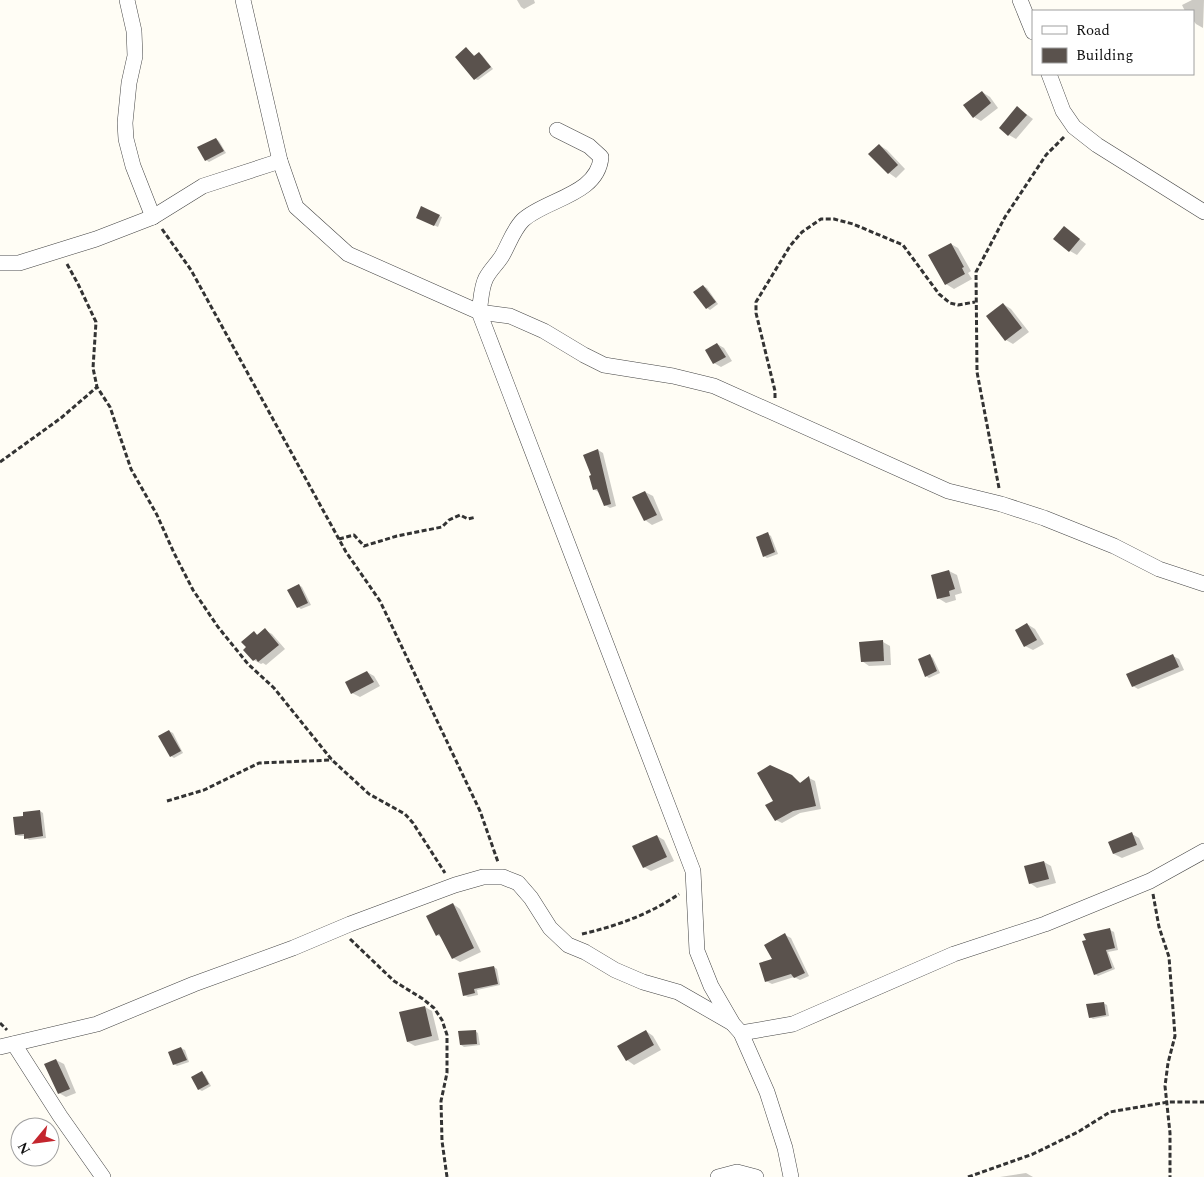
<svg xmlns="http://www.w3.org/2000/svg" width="1204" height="1177" viewBox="0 0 1204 1177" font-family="Spectral,serif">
	<rect width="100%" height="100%" fill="#fffdf5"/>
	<g fill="#0003">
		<path d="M517 0H534L535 3 524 9 521 7Z"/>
		<path d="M1192 0H1204L1203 28 1196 24 1193 20V11H1185L1182 5Z"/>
		<path d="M469 51 475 56 479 53 482 55 493 69 478 80 475 79Z"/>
		<path d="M982 92 990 97 998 108 981 121 974 117Z"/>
		<path d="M1018 108 1033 119 1016 139 1009 135Z"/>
		<path d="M216 139 219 141 226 153 209 162 206 160Z"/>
		<path d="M879 145 887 150 905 169 896 178 889 173 870 154Z"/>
		<path d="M439 216 442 217 438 227 421 219Z"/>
		<path d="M1064 227 1086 244 1077 255 1070 251Z"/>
		<path d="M951 244 958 248 971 271 968 273 972 279 954 289 946 284 930 256Z"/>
		<path d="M703 286 707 288 718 304 710 310 707 308Z"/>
		<path d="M1003 304 1011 309 1029 332 1013 344 1006 340Z"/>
		<path d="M717 344 724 348 732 361 721 367 714 363Z"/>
		<path d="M598 450 603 453 616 506 610 508 605 505 600 493 595 490 591 477Z"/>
		<path d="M645 492 653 496 663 520 652 525 645 520Z"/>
		<path d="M768 534 771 536 778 554 767 558 764 556Z"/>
		<path d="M949 571 957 575 962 593 955 595 956 600 946 603 938 598Z"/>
		<path d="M299 585 302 587 311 605 301 609 298 607Z"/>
		<path d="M1027 624 1035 629 1044 644 1033 650 1025 646Z"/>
		<path d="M265 630 272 634 285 649 266 665 263 663 261 664 254 660V633L259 635Z"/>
		<path d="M883 642 890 646 891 665 869 666 862 661Z"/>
		<path d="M930 656 933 658 940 673 929 678 926 676Z"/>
		<path d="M1173 656 1179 659 1184 670 1138 689 1133 686Z"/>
		<path d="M367 672 374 676 380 686 360 697 352 693Z"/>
		<path d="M169 731 173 733 183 753 174 758 171 756Z"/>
		<path d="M790 776 801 783 809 778 815 781 821 809 800 813 782 823 776 820 775 801Z"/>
		<path d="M40 811 43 813 46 838 29 840 25 836H19L16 835 24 817V813Z"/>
		<path d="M1132 834 1139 838 1144 849 1122 858 1114 854 1110 842Z"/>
		<path d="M657 836 664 840 674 861 651 871 644 867Z"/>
		<path d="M1044 862 1051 866 1056 883 1037 888 1030 883Z"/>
		<path d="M453 904 460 909 481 952 460 962 453 958 443 938 437 935Z"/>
		<path d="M1110 930 1114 932 1118 950 1108 952 1115 969 1098 976 1095 974Z"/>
		<path d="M785 935 791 938 809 976 800 980 794 977 772 984 766 981 773 960Z"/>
		<path d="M494 967 497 969 500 985 477 990 478 995 468 997 464 995Z"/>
		<path d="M1103 1003 1107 1005 1109 1016 1093 1019 1090 1017Z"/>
		<path d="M425 1007 432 1011 439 1040 415 1046 408 1042Z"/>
		<path d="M475 1031 478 1033 480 1045 464 1047 461 1045Z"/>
		<path d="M646 1031 653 1036 661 1050 634 1065 627 1060Z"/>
		<path d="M181 1048 185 1050 189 1062 177 1066 174 1064Z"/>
		<path d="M56 1060 64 1064 76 1093 66 1097 59 1093Z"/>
		<path d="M202 1073 205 1075 211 1086 202 1091 198 1089Z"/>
		<path d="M1026 1173 1033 1177H1000Z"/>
	</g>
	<g fill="#5a524d">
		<path d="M466 47 474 56 479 52 491 67 474 80 455 57Z"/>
		<path d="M982 91 991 103 973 118 963 105Z"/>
		<path d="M1017 106 1027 115 1008 136 999 128Z"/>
		<path d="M216 138 224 151 205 161 197 147Z"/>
		<path d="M879 144 898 165 888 174 868 154Z"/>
		<path d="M421 206 440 215 434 226 416 218Z"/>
		<path d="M1064 226 1080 239 1069 252 1053 239Z"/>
		<path d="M951 243 964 267 962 268 965 274 945 285 928 255Z"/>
		<path d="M703 285 716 302 706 309 693 292Z"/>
		<path d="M1003 303 1022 328 1005 341 986 316Z"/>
		<path d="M717 343 726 357 713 364 705 350Z"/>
		<path d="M598 449 611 504 604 506 597 489 593 490 589 476 591 475 583 455Z"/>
		<path d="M645 491 657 515 644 521 632 497Z"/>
		<path d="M768 532 775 552 763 557 756 537Z"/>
		<path d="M949 570 955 589 949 591 950 596 937 599 931 575Z"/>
		<path d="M299 584 308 603 297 608 287 590Z"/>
		<path d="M1027 623 1037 640 1024 647 1015 630Z"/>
		<path d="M265 628 279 645 258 662 256 659 253 661 243 650 246 647 241 642 254 631 257 635Z"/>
		<path d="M883 640 884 661 861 662 859 642Z"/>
		<path d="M930 654 937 671 925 677 918 659Z"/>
		<path d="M1173 654 1179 667 1132 687 1126 674Z"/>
		<path d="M367 671 374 682 351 694 345 682Z"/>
		<path d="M169 730 181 751 170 757 158 736Z"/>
		<path d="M770 765 792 775 800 783 809 776 816 806 793 811 775 821 765 805 773 801 757 773Z"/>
		<path d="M40 810 43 836 24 839V834L15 835 13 817 23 816V812Z"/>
		<path d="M1132 832 1137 845 1113 854 1108 842Z"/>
		<path d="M657 835 667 857 643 868 632 846Z"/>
		<path d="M1044 861 1049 879 1029 884 1024 866Z"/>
		<path d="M453 903 474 948 452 959 439 934 436 936 426 916Z"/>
		<path d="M1110 928 1115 948 1106 950 1112 968 1094 975 1082 941 1086 940 1083 934Z"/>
		<path d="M785 933 805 973 794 978 791 974 765 982 759 963 772 959 764 945Z"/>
		<path d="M494 966 498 984 474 989 475 993 463 996 458 973Z"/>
		<path d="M1104 1002 1106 1015 1089 1018 1086 1004Z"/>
		<path d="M425 1006 432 1036 407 1042 399 1012Z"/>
		<path d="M476 1030 477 1044 460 1045 458 1031Z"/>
		<path d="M646 1030 654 1045 626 1061 617 1046Z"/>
		<path d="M181 1047 187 1060 173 1065 168 1052Z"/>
		<path d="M56 1059 70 1089 58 1094 44 1064Z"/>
		<path d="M202 1071 209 1084 198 1090 191 1077Z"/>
	</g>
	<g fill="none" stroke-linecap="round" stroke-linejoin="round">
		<g stroke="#444" stroke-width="16">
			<g id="minor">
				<path d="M127 0 134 31 135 56 129 83 125 123 126 139 133 166 153 217"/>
				<path d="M243 0 280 161 296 207 348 254 479 312 693 871 697 951 711 986 733 1024 741 1033 767 1092 785 1148 791 1177"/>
				<path d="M1020 0 1033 32"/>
				<path d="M1049 74 1063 111 1074 127 1097 145 1204 212"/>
				<path d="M557 130 589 146 601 157C598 195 546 199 523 220 513 230 509 244 502 256 497 264 490 270 486 278 481 287 481 302 479 312L510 316 544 331 584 355 604 365 673 376 714 386 948 491 1001 504 1044 518 1114 546 1159 569 1204 584"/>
				<path d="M0 263H19L96 239 153 217 203 186 280 161"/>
				<path d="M741 1033 793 1024 954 954 1045 924 1150 881 1204 851"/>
				<path d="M14 1044 60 1116 103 1177"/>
				<path d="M0 1047 97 1024 194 984 293 948 350 924 455 885 483 877H503L518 883 531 898 550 928 568 945 585 952 615 970 643 982 678 992 732 1023"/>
				<path d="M718 1177 737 1172 756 1177"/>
			</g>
		</g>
		<g stroke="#333" stroke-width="3" stroke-dasharray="5 2.5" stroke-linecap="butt">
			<path d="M162 229 191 270 346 552 380 601 480 811 498 862"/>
			<path d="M67 264 78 284 96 322 93 368 97 387 110 407 131 469 157 515 174 553 193 590 218 627 248 664 274 688 332 760 369 794 405 814 413 823 445 873"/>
			<path d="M775 398V391L756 313V302L790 246 802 232 821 219H834L853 224 903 245 939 294 950 303 958 305 975 302"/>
			<path d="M0 462 61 418 97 387"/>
			<path d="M999 488 977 372 976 272 1005 217 1046 155 1064 137"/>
			<path d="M339 539 354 535 364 546 397 536 442 527 449 520 460 515 468 519 476 517"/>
			<path d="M167 801 204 790 259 763 332 760"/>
			<path d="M1153 894 1159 927 1169 957 1175 1036 1168 1063 1165 1086 1170 1133V1177"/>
			<path d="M582 934C617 926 650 914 679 894"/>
			<path d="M350 939 394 981 423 999 434 1008 442 1020 447 1035V1073L441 1101 442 1141 447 1177"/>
			<path d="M0 1023 7 1030"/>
			<path d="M968 1177 1033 1154 1078 1132 1110 1112 1168 1102H1204"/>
		</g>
		<use href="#minor" stroke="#fff" stroke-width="15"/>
	</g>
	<rect x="1032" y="10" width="162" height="65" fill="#ffffff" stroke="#a0a0a0"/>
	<rect x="1042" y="26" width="25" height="8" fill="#ffffff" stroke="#a0a0a0"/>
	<text x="1076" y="35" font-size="15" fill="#111111">Road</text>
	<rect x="1042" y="48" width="25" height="15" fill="#5a524d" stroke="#a0a0a0"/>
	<text x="1076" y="60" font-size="15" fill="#111111">Building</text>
	<g transform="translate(35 1142) rotate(241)"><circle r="24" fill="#ffffff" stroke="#a0a0a0"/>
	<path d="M0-4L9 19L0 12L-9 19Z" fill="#c4262e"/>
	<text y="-8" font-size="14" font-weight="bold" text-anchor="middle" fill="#111111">N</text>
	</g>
</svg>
